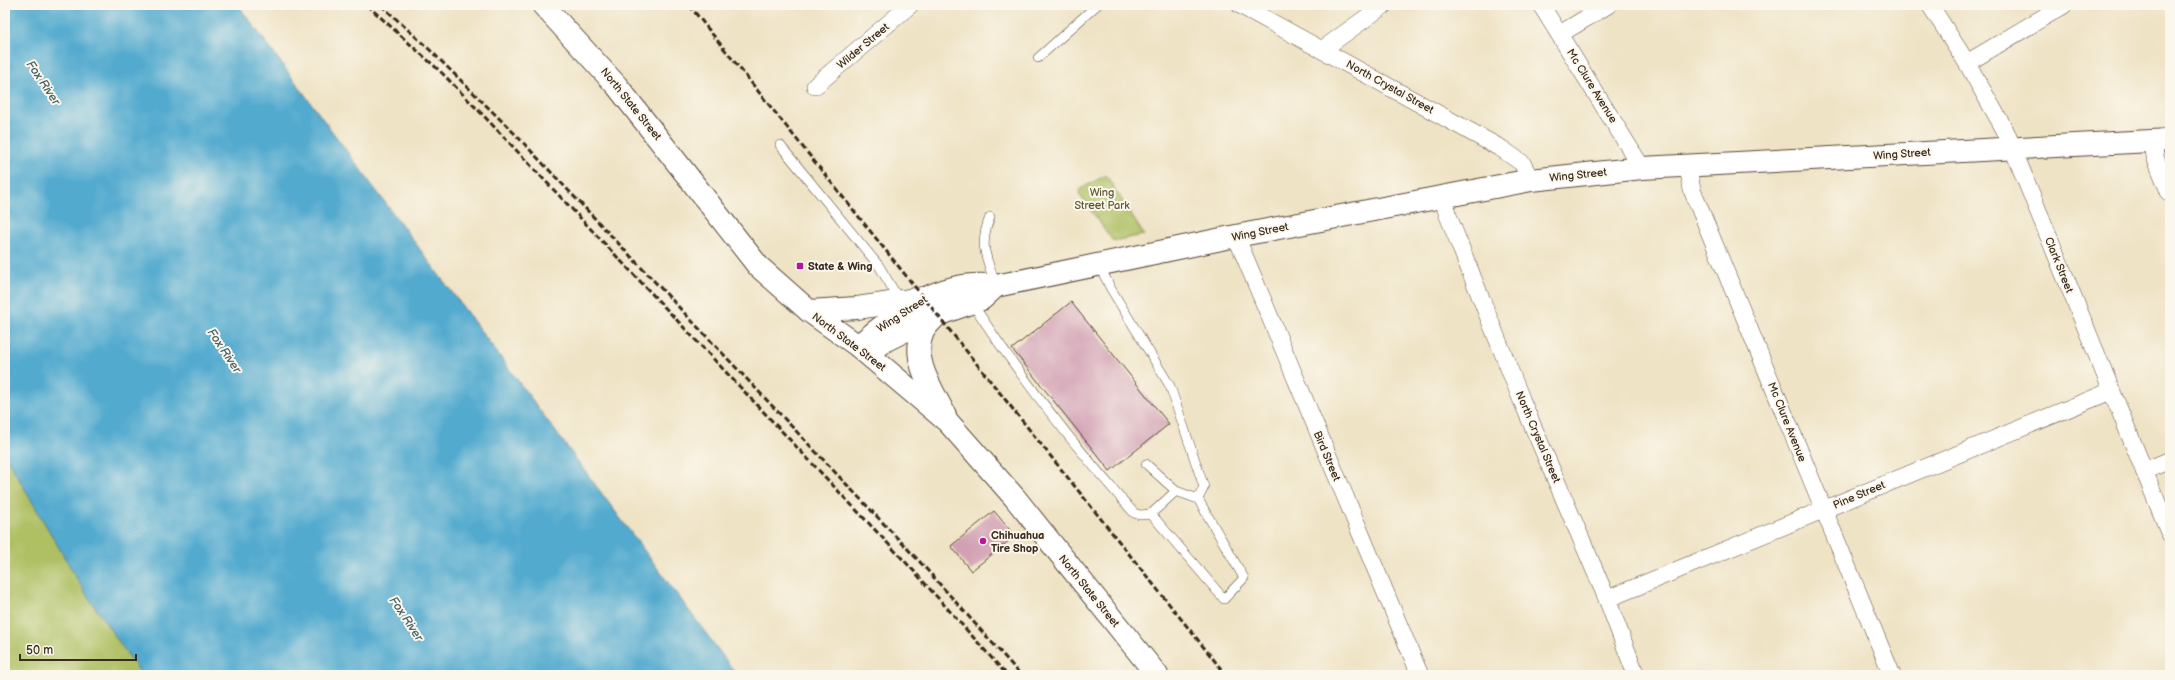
<svg xmlns="http://www.w3.org/2000/svg" width="2175" height="680" viewBox="0 0 2175 680" font-family="'Balsamiq Sans',sans-serif">
	<rect width="100%" height="100%" fill="#fbf7ec"/>
	<filter id="ink" filterUnits="userSpaceOnUse"><feTurbulence type="fractalNoise" baseFrequency=".025" numOctaves="2"/><feDisplacementMap in="SourceGraphic" scale="8" xChannelSelector="R" yChannelSelector="G"/><feConvolveMatrix kernelMatrix="1 2 1 2 8 2 1 2 1" color-interpolation-filters="sRGB"/></filter>
	<filter id="wash" filterUnits="userSpaceOnUse"><feTurbulence type="fractalNoise" baseFrequency=".012" numOctaves="4" result="noise"/><feDisplacementMap in="SourceGraphic" scale="16" xChannelSelector="R" yChannelSelector="G"/><feGaussianBlur stdDeviation="0.9" result="paint"/><feColorMatrix in="noise" values="0 0 0 0 0 0 0 0 0 0 0 0 0 0 0 0 0 1.4 0 .05"/><feComposite in="paint" operator="in"/></filter>
	<g filter="url(#wash)">
		<rect width="100%" height="100%" fill="#efe3c5"/>
		<g fill="#aec064" stroke="#747541">
			<path d="M1106 175 1144 235 1113 241 1079 194 1080 189Z"/>
			<path d="M5 455 86 594 142 675H5Z"/>
		</g>
		<path fill="#53aacf" stroke="#476a76" d="M5 5H238L737 675H142L86 594 5 455Z"/>
		<g id="blocks">
			<g fill="#d2a0b4">
				<path d="M1071 302 1169 424 1110 471 1012 349Z"/>
				<path d="M994 511 1015 536 971 571 951 546Z"/>
			</g>
		</g>
	</g>
	<g filter="url(#ink)">
		<use href="#blocks" fill-opacity="0" stroke="#564637" stroke-width="1"/>
		<g fill="none" stroke-linecap="round" stroke-linejoin="round">
			<g stroke="#564637" stroke-width="10">
				<g id="service">
					<path d="M1038 58 1097 5"/>
					<path d="M780 145 879 266 900 301"/>
					<path d="M990 217C978 246 987 258 996 286"/>
					<path d="M1099 265 1111 289 1170 386 1204 487 1198 499 1176 491 1146 464"/>
					<path d="M972 303C1020 377 1075 447 1134 513L1140 515 1151 514"/>
					<path d="M1176 491 1151 514 1224 599 1244 578 1198 499"/>
				</g>
			</g>
			<g stroke="#564637" stroke-width="18">
				<g id="minor">
					<path d="M1240 5 1502 149 1522 163 1531 180"/>
					<path d="M1541 5 1642 168"/>
					<path d="M1930 5 1967 63 2006 132 2170 534"/>
					<path d="M1560 34 1608 5"/>
					<path d="M1323 49 1384 5"/>
					<path d="M1967 63 2064 5"/>
					<path d="M815 86 910 5"/>
					<path d="M2153 140 2155 157 2170 194"/>
					<path d="M1688 167 1692 190 1892 675"/>
					<path d="M1443 198 1447 213 1522 401 1607 599 1636 675"/>
					<path d="M1236 236 1420 675"/>
					<path d="M2144 471 2170 460"/>
					<path d="M1607 599 2111 391"/>
				</g>
			</g>
			<g stroke="#564637" stroke-width="24">
				<g id="tertiary">
					<path d="M858 346C898 312 941 278 996 286L1236 236 1531 180 1642 168 2170 140"/>
					<path d="M871 352 886 340 937 315 982 299 996 286"/>
				</g>
			</g>
			<g stroke="#564637" stroke-width="24">
				<g id="primary">
					<path d="M543 5 617 86 758 266 809 311 858 346 948 422 1015 498 1157 675"/>
					<path d="M809 311 857 308 923 298"/>
					<path d="M937 315C933 320 926 325 923 332 910 359 934 392 945 415"/>
				</g>
			</g>
			<use href="#service" stroke="#fff" stroke-width="9"/>
			<use href="#minor" stroke="#fff" stroke-width="17"/>
			<use href="#tertiary" stroke="#fff" stroke-width="22"/>
			<use href="#primary" stroke="#fff" stroke-width="22"/>
			<g stroke="#3b2a1e" stroke-width="3" stroke-dasharray="6 3" stroke-linecap="butt">
				<path d="M367 5 442 73 483 115 912 569 1007 675"/>
				<path d="M381 5 430 50 514 133 920 562 1021 675"/>
				<path d="M689 5 1226 675"/>
			</g>
		</g>
	</g>
	<g fill="#b5179e" stroke="#fbf7ec" stroke-width="1.5">
		<rect x="796" y="262" width="8" height="8" rx="2"/>
		<circle cx="983" cy="541" r="4"/>
	</g>
	<g text-anchor="middle" dominant-baseline="central" stroke-width="4" stroke-linejoin="round" paint-order="stroke">
		<g font-size="11" fill="#3b2a1e" stroke="#fbf7ec">
			<text transform="translate(863 46) rotate(-40)">Wilder Street</text>
			<text transform="translate(1592 86) rotate(58)">Mc Clure Avenue</text>
			<text transform="translate(1390 87) rotate(29)">North Crystal Street</text>
			<text transform="translate(631 104) rotate(51)">North State Street</text>
			<text transform="translate(1902 154) rotate(-4)">Wing Street</text>
			<text transform="translate(1578 175) rotate(-6)">Wing Street</text>
			<text transform="translate(1260 232) rotate(-11)">Wing Street</text>
			<text transform="translate(2059 265) rotate(68)">Clark Street</text>
			<text transform="translate(902 314) rotate(-33)">Wing Street</text>
			<text transform="translate(849 342) rotate(37)">North State Street</text>
			<text transform="translate(1787 422) rotate(68)">Mc Clure Avenue</text>
			<text transform="translate(1538 437) rotate(67)">North Crystal Street</text>
			<text transform="translate(1327 456) rotate(67)">Bird Street</text>
			<text transform="translate(1859 495) rotate(-23)">Pine Street</text>
			<text transform="translate(1089 591) rotate(51)">North State Street</text>
		</g>
		<g font-size="11" fill="#5e5733" stroke="#fbf7ec">
			<text x="1102" y="192">Wing<tspan x="1102" dy="13">Street Park</tspan></text>
		</g>
		<g font-size="11" font-weight="bold" fill="#3b2a1e" stroke="#fbf7ec" text-anchor="start">
			<text x="808" y="266">State &amp; Wing</text>
			<text x="991" y="535">Chihuahua<tspan x="991" dy="13">Tire Shop</tspan></text>
		</g>
		<g font-size="12" font-style="italic" fill="#455d65" stroke="#fbf7ec">
			<text transform="translate(43 83) rotate(56)">Fox River</text>
			<text transform="translate(224 351) rotate(56)">Fox River</text>
			<text transform="translate(406 619) rotate(56)">Fox River</text>
		</g>
	</g>
	<rect width="2175" height="680" fill="none" stroke="#fbf7ec" stroke-width="20"/>
	<path d="M20 654v6h116v-6" fill="none" stroke="#3b2a1e" stroke-width="2"/>
	<text x="26" y="654" font-size="12" fill="#3b2a1e" stroke="#fbf7ec" stroke-width="3" paint-order="stroke">50 m</text>
</svg>
